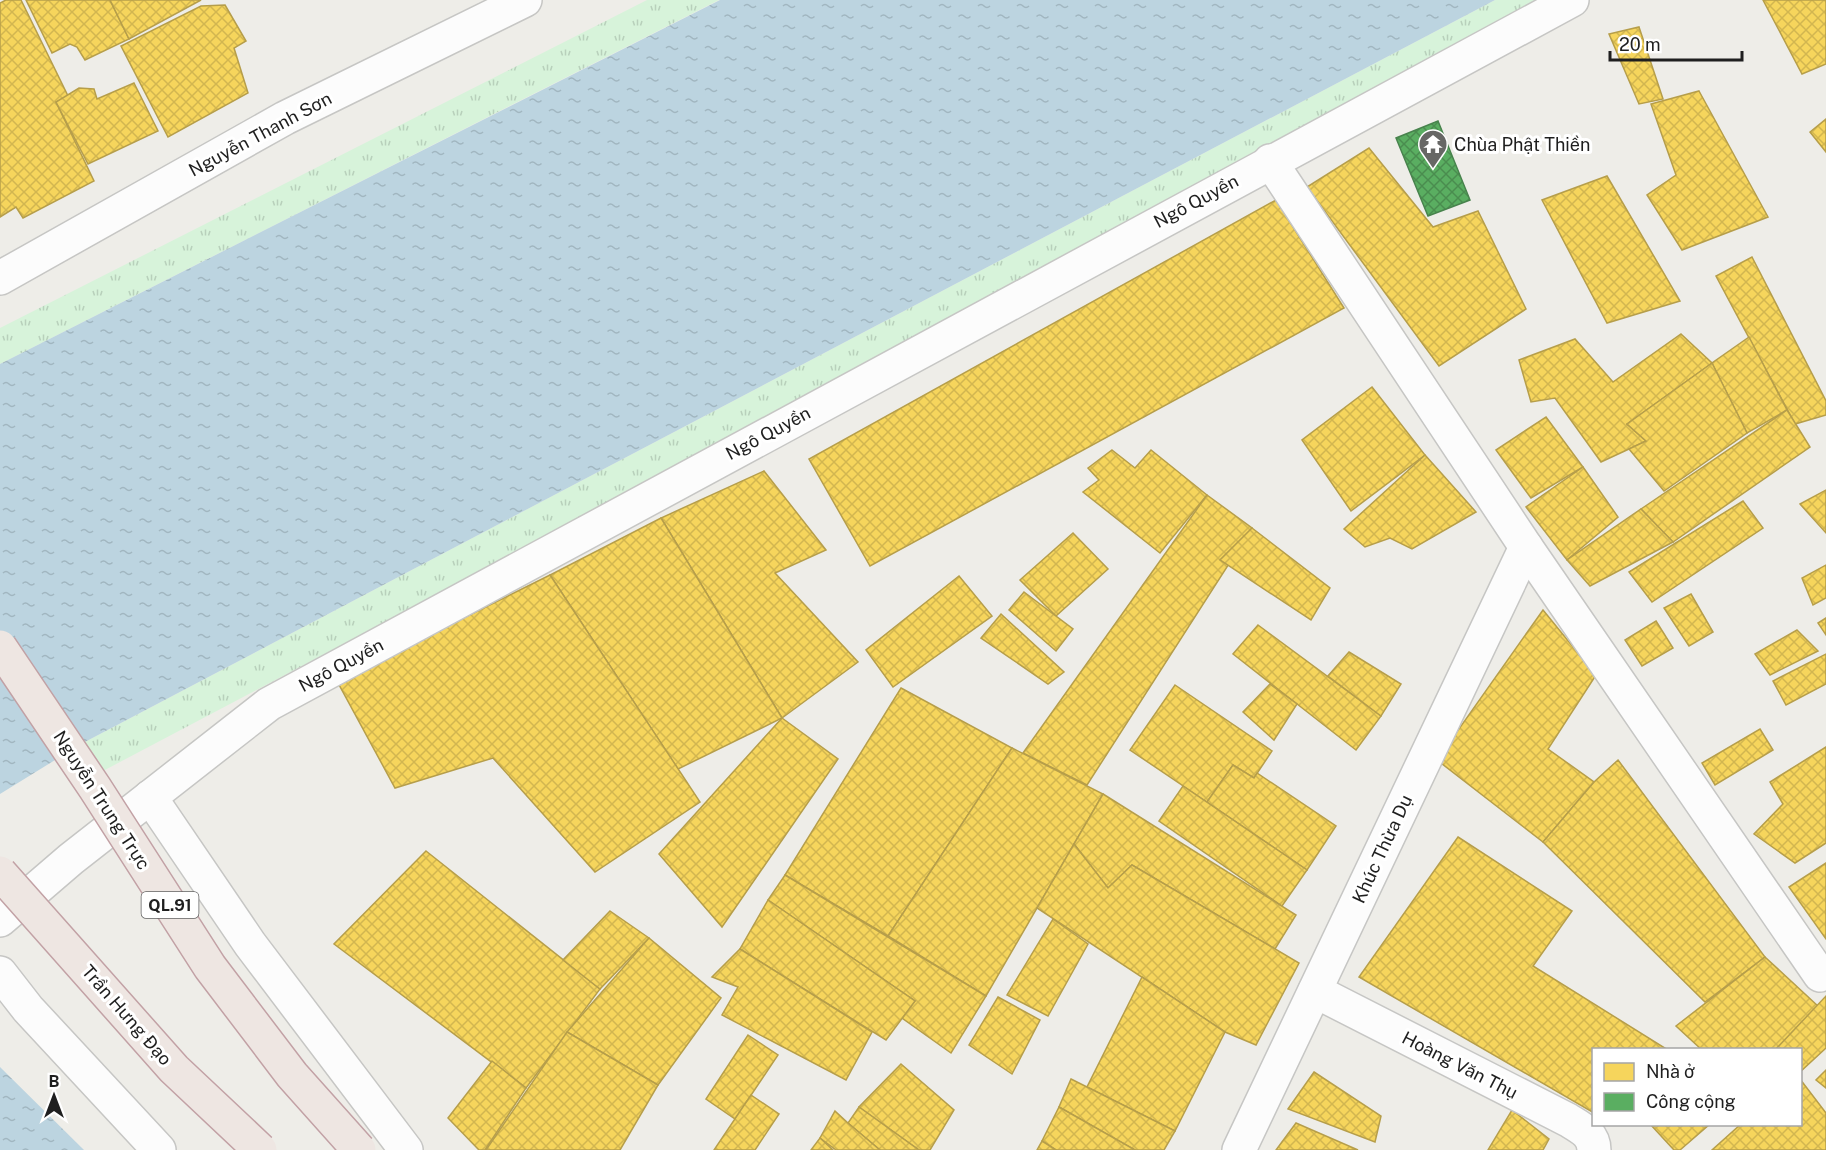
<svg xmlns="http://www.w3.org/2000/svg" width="1826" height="1150" viewBox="0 0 1826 1150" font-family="'Public Sans',sans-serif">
	<defs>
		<pattern id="park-tufts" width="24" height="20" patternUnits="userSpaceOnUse" patternTransform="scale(1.5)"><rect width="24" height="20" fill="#d7f3da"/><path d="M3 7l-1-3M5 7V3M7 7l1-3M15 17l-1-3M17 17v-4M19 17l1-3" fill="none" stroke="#b8d0bb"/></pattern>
		<pattern id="water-ripples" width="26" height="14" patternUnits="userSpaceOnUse" patternTransform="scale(1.5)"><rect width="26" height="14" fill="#bcd4e0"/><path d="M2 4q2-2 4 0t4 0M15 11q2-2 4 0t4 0" fill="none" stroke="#a1b6c0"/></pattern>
		<pattern id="homes-cross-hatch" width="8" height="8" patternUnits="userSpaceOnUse" patternTransform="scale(1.5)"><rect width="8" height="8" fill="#f6d55c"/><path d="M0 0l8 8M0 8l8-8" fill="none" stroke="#d2b650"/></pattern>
		<pattern id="public-cross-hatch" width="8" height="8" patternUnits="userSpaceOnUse" patternTransform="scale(1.5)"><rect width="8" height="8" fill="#5aae61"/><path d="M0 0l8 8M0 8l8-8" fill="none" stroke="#4a8d4f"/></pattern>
	</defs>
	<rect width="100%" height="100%" fill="#eeede8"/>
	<g fill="url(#park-tufts)">
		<path d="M647 0H719L0 364V328Z"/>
		<path d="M1495 0H1564L84 781 81 744Z"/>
	</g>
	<g fill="url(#water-ripples)">
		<path d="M720 0H1495L81 744 0 794V364Z"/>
		<path d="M0 1067 84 1150H0Z"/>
	</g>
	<g fill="url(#homes-cross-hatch)" stroke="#b69e4a" stroke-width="1.5">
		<path d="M6 0H21L68 96 56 102 94 181 23 218 16 207 0 217V3Z"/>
		<path d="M26 0H110L129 39 85 60 77 47 70 44 52 53Z"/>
		<path d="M110 0H201L129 39Z"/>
		<path d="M1763 0H1826V64L1802 74Z"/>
		<path d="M225 5 246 41 234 48 248 93 168 137 121 46 201 6Z"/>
		<path d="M1639 27 1663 99 1639 104 1609 34Z"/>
		<path d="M134 83 158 131 88 164 56 102 79 88 94 89 97 99Z"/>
		<path d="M1699 91 1768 217 1682 250 1647 195 1676 175 1651 104Z"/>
		<path d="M1826 119V152L1810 132Z"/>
		<path d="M1369 148 1433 227 1478 211 1526 309 1439 366 1307 187Z"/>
		<path d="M1607 176 1680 301 1607 323 1542 200Z"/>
		<path d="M1276 200 1344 308 870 566 809 459Z"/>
		<path d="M1752 257 1826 401V415L1795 424 1716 276Z"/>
		<path d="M1681 334 1712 363 1627 424 1646 441 1629 449 1601 462 1555 398 1531 402 1519 360 1575 339 1613 382Z"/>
		<path d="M1749 337 1787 410 1747 433 1712 363Z"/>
		<path d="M1712 363 1747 433 1664 491 1629 449 1646 441 1627 424Z"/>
		<path d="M1372 387 1425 455 1351 511 1302 440Z"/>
		<path d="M1787 410 1810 447 1673 542 1641 509Z"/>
		<path d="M1546 417 1583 467 1531 498 1496 450Z"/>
		<path d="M1112 450 1135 468 1151 450 1207 495 1160 553 1083 492 1099 480 1088 468Z"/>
		<path d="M1425 455 1476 512 1412 549 1390 538 1365 547 1344 529Z"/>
		<path d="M1583 467 1618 517 1567 560 1526 507Z"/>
		<path d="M764 471 826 550 775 573 858 662 782 718 661 518Z"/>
		<path d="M1826 490V533L1800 504Z"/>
		<path d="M1207 495 1252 528 1087 785 1023 753Z"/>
		<path d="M1743 501 1763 528 1652 602 1629 572Z"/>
		<path d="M1641 509 1673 542 1590 586 1567 560Z"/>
		<path d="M661 518 782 718 678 769 550 575Z"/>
		<path d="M1252 528 1330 588 1311 620 1220 560Z"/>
		<path d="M1073 533 1108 569 1056 616 1020 580Z"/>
		<path d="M1826 565V598L1813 605 1802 578Z"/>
		<path d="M550 575 700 802 595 872 493 758 395 788 337 681Z"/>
		<path d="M959 576 992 616 893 687 866 650Z"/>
		<path d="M1024 592 1073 629 1056 651 1009 610Z"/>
		<path d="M1691 594 1713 632 1689 646 1664 608Z"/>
		<path d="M1543 610 1596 675 1548 749 1594 782 1543 842 1437 760Z"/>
		<path d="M1001 614 1064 672 1048 684 981 638Z"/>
		<path d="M1826 618V635L1818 623Z"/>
		<path d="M1656 621 1673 648 1642 666 1625 640Z"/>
		<path d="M1258 625 1381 716 1356 750 1233 654Z"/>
		<path d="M1797 630 1818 651 1770 675 1755 654Z"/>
		<path d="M1349 652 1401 684 1381 716 1328 676Z"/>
		<path d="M1826 654V684L1786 705 1773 681Z"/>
		<path d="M1270 684 1297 704 1274 740 1243 712Z"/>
		<path d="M1175 685 1272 751 1254 778 1233 765 1207 802 1130 750Z"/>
		<path d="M901 688 1012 748 888 936 785 875Z"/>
		<path d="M782 718 838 759 722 927 659 854Z"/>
		<path d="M1760 729 1773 750 1715 785 1702 763Z"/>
		<path d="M1826 747V843L1795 863 1754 834 1783 804 1770 782Z"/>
		<path d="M1012 748 1103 794 986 996 888 936Z"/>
		<path d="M1618 760 1765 957 1705 1002 1543 842 1594 782Z"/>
		<path d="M1233 765 1254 778 1257 773 1336 826 1307 870 1207 802Z"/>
		<path d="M1183 786 1307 870 1282 906 1159 821Z"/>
		<path d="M1103 794 1296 915 1275 949 1132 865 1108 888 1074 844Z"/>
		<path d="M1458 837 1572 911 1533 966 1668 1050H1594V1113L1359 977Z"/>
		<path d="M1074 844 1108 888 1132 865 1299 963 1256 1045 1225 1032 1037 908Z"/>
		<path d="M426 851 600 989 526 1088 334 944Z"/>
		<path d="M1826 863V939L1789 887Z"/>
		<path d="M785 875 986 996 951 1053 902 1018 915 1001 768 900Z"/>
		<path d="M768 900 915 1001 886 1040 740 949Z"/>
		<path d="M610 911 649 938 600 989 563 960Z"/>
		<path d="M1053 919 1088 944 1048 1016 1007 995Z"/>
		<path d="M649 938 721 998 658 1085 567 1032Z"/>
		<path d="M740 949 872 1032 846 1080 722 1015 738 987 712 977Z"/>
		<path d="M1765 957 1819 1007 1777 1050H1702L1676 1026Z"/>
		<path d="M1142 977 1225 1032 1175 1131 1087 1087Z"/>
		<path d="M1826 996V1048L1800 1072V1050H1775Z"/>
		<path d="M998 997 1040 1020 1012 1074 969 1045Z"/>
		<path d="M567 1032 658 1085 620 1150H486Z"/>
		<path d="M748 1035 778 1055 735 1119 706 1099Z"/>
		<path d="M492 1061 526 1088 485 1150H479L448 1118Z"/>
		<path d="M901 1064 954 1110 930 1150H919L859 1107Z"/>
		<path d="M1826 1070V1088L1816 1080Z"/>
		<path d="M1314 1072 1381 1116 1375 1142 1288 1109Z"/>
		<path d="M1071 1079 1175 1131 1164 1150H1135L1059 1107Z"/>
		<path d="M1800 1079 1826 1113V1150H1712L1741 1124H1800Z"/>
		<path d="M751 1095 779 1114 755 1150H714Z"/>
		<path d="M859 1107 919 1150H880L848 1123Z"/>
		<path d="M1059 1107 1135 1150H1056L1042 1141Z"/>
		<path d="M1512 1110 1549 1139 1543 1150H1488Z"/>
		<path d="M835 1111 848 1123 880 1150H836L820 1138Z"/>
		<path d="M1296 1123 1358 1150H1276Z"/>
		<path d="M1650 1124H1710L1680 1150H1674Z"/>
		<path d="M820 1138 833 1150H811Z"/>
		<path d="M1042 1141 1056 1150H1037Z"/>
	</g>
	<path fill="url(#public-cross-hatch)" stroke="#48834d" stroke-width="1.5" d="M1438 121 1470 200 1428 216 1396 138Z"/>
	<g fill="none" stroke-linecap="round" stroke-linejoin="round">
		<g stroke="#c6c6c4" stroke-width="36">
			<g id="minor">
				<path d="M1270 161 1526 547 1820 975"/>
				<path d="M0 278 285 118 525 0"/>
				<path d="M1315 991 1568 1120C1581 1128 1594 1134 1594 1150"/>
				<path d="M1239 1150 1526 547"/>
			</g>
		</g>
		<g stroke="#c6c6c4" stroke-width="36">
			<g id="tertiary">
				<path d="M150 797 250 944 406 1150"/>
				<path d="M0 920 71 859 269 704 1572 0"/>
				<path d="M0 973 28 1009 159 1150"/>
			</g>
		</g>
		<use href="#minor" stroke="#fcfcfc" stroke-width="33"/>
		<use href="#tertiary" stroke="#fcfcfc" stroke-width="33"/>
		<g stroke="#c2a1a5" stroke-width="36" stroke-linecap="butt">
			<g id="trunk-bridge">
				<path d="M0 647 95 788 210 967 292 1075 359 1150"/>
				<path d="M0 873 174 1069 260 1150"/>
			</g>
		</g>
		<use href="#trunk-bridge" stroke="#eee6e2" stroke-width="33"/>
	</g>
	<defs>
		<g id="temple-pin" transform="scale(1.5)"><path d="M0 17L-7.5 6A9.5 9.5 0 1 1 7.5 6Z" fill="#676765" stroke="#fff"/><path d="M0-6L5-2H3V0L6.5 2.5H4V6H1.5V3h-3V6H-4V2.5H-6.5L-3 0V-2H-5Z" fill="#fff"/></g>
	</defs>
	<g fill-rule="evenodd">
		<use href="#temple-pin" x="1433" y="144"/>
	</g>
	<g text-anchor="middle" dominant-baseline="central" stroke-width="6" stroke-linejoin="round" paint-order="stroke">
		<rect fill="#fff" stroke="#626262" stroke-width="1.5" x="141.5" y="892" width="57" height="26" rx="4.5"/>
		<g font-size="16" font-weight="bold" fill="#1f1f1f">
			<text x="170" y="905">QL.91</text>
		</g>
		<g font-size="18" fill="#1f1f1f" stroke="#fff">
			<text transform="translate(260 134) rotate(-28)">Nguyễn Thanh Sơn</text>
			<text transform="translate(1196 201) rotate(-28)">Ngô Quyền</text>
			<text transform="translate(768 433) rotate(-28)">Ngô Quyền</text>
			<text transform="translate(341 665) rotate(-28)">Ngô Quyền</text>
			<text transform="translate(102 800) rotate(57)">Nguyễn Trung Trực</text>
			<text transform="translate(1382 849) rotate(-65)">Khúc Thừa Dụ</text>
			<text transform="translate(127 1015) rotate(49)">Trần Hưng Đạo</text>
			<text transform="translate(1460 1065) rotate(27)">Hoàng Văn Thụ</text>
		</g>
		<g font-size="18" fill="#1f1f1f" stroke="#fff" text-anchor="start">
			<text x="1454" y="144">Chùa Phật Thiền</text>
		</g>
	</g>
	<rect x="1592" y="1048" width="210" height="78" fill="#ffffff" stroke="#a5a5a5" stroke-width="1.5"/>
	<rect x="1604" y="1063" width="30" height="18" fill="#f6d55c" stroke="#a5a5a5" stroke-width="1.5"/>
	<text x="1646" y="1078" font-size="18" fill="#1f1f1f">Nhà ở</text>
	<rect x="1604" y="1093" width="30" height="18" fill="#5aae61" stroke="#a5a5a5" stroke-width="1.5"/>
	<text x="1646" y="1108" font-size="18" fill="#1f1f1f">Công cộng</text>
	<g transform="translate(54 1096)" stroke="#ffffff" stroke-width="4.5" paint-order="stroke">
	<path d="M0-4.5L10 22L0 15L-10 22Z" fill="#1f1f1f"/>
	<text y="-9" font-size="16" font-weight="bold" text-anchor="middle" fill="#1f1f1f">B</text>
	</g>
	<path d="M1610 51v9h132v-9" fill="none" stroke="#1f1f1f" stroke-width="3"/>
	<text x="1619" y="51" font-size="18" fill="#1f1f1f" stroke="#ffffff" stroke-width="4.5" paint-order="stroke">20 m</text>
</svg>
